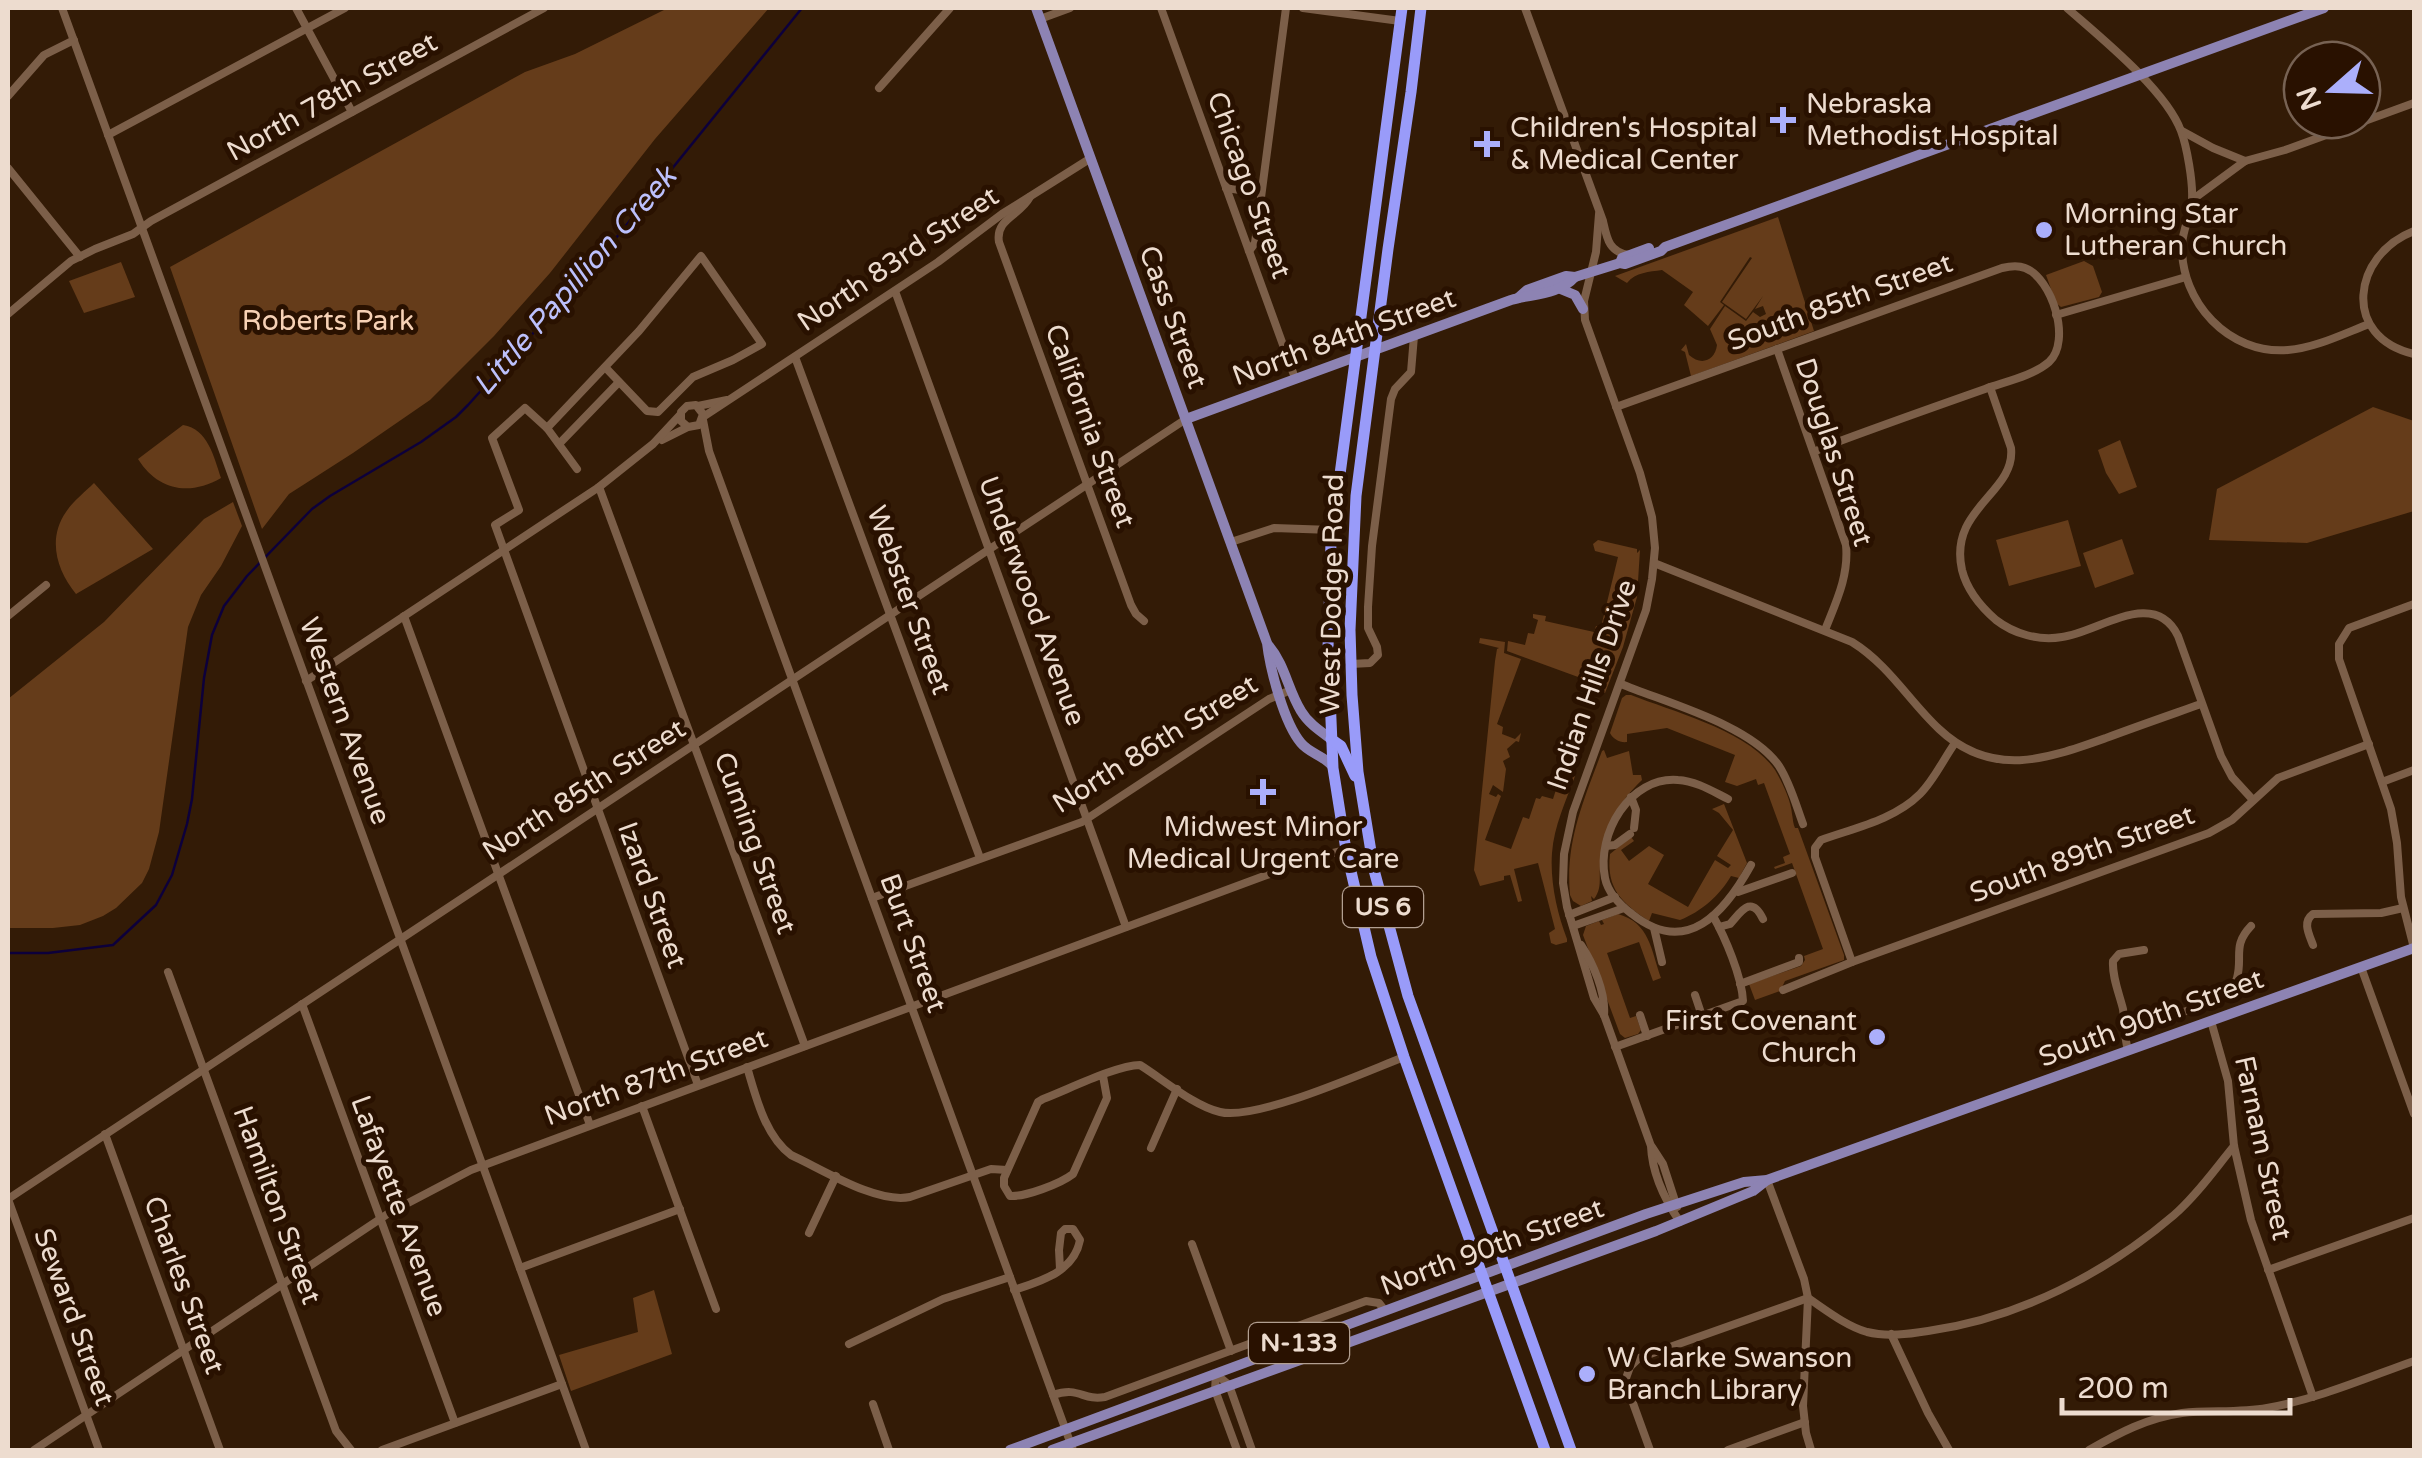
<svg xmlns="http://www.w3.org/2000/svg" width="2422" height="1458" viewBox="0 0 2422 1458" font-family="'Varela Round',sans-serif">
	<rect width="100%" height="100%" fill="#331b06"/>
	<g fill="#653c1a">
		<path d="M668 8H769L655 139 550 273 494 336 430 400 353 453 289 494 262 529 170 267 525 72 575 54Z"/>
		<path d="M1778 217 1814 331 1691 376 1685 352 1681 350 1686 344 1689 355C1701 366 1715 361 1717 345L1710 329 1725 306 1746 321 1753 312 1760 317 1766 314 1763 306 1755 309 1763 296 1746 319 1722 302 1752 258 1750 257 1720 302 1724 305 1708 326 1684 305 1693 292 1662 270C1649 272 1636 272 1627 283L1615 276Z"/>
		<path d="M2084 261 2093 266 2102 292 2099 297 2061 307 2056 303 2046 275Z"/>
		<path d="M121 262 135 297 84 313 69 281Z"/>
		<path d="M2373 407 2414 421V511L2307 543 2209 540 2217 489Z"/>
		<path d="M183 425C208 429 214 457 221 478 190 496 158 491 138 459Z"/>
		<path d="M2120 440 2137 487 2119 494 2106 473 2098 450Z"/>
		<path d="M94 483 153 549 76 594C57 571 47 539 66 512 73 501 85 492 94 483Z"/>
		<path d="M233 502 242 526 221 566 201 595 188 627 159 832 149 869 142 883 116 908 103 916 80 925 53 928H8V699L104 622 204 519Z"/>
		<path d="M2068 520 2081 566 2009 586 1996 540Z"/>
		<path d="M2122 539 2134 574 2095 588 2083 553Z"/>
		<path d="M1598 540 1637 549V553L1640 550 1637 597 1623 647 1605 693 1599 690 1600 685 1507 651 1508 641 1525 645 1528 633 1534 634 1538 620 1533 618V614L1546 616 1545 621 1594 632 1596 626 1601 627 1618 557 1595 551 1593 544Z"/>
		<path d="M1480 638 1505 642 1504 653 1521 659 1497 724 1503 727 1502 734 1515 739 1521 733 1519 742 1516 741 1507 749 1510 757 1503 761 1506 769 1503 792 1493 785 1489 794 1496 797 1498 794 1501 796 1485 840 1511 849 1523 817 1529 819 1536 798 1540 799 1542 796 1553 799 1562 771 1575 776C1566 801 1554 826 1552 853 1550 882 1557 913 1567 939V942L1556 945 1551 943 1549 933 1555 929 1538 863 1514 869 1522 901 1518 902 1510 875 1504 876V880L1480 886 1474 870 1495 661 1497 649 1499 648 1479 643Z"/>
		<path d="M1626 695H1631C1674 712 1749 731 1775 770 1782 782 1791 800 1792 814 1793 819 1793 824 1795 828H1798L1844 955V960L1785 981 1780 991 1755 1000 1749 984 1801 966 1805 960 1804 956 1823 949 1792 863 1775 869 1774 867 1785 863 1783 857 1790 854 1764 783 1758 785 1756 779 1737 786 1725 782 1735 755 1667 728 1627 734V742C1620 743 1613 739 1610 733L1622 698Z"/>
		<path d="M1604 750 1607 758 1629 751 1633 775H1641L1642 780C1617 804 1601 831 1600 867 1599 880 1602 888 1594 899L1591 896 1592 901 1581 906 1573 901 1570 895C1565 841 1584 800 1602 751Z"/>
		<path d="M1724 804 1747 863 1739 878 1731 876C1720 895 1701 912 1680 920L1652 913 1649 921C1622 903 1606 889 1610 854L1631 837 1634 841 1621 850 1629 861 1649 846 1664 855 1648 884 1688 907 1715 860 1728 868 1731 865 1717 856 1733 830 1719 813 1712 809Z"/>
		<path d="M1618 914C1650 923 1651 950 1661 978L1653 981 1639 942 1607 953 1630 1018 1636 1016 1641 1030 1638 1034 1625 1038 1620 1034 1583 935 1586 926 1599 921 1601 925 1604 924 1602 920Z"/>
		<path d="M654 1290 672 1354 571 1391 559 1355 638 1332 633 1298Z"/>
	</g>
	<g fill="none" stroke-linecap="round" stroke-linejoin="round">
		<path stroke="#0d003b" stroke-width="2.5" d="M8 953H48L113 945 156 905 172 875 187 824 192 799 204 678 212 635 224 606 247 576 312 509 330 496 421 442 456 417 468 405 586 275 802 8"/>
		<g stroke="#7c5f49" stroke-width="8">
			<path d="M62 8 586 1450"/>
			<path d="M296 8 352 112"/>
			<path d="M1161 8 1295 378"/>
			<path d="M1303 8 1400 21"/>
			<path d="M1525 8 1603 221C1607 239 1609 252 1629 255"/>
			<path d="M2067 8C2100 37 2166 90 2181 131 2187 147 2193 182 2192 199 2191 214 2183 229 2182 244 2180 302 2229 355 2288 350 2315 348 2343 334 2369 324"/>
			<path d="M1040 19 1070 8"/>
			<path d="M879 88 950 8"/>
			<path d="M8 96 44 55 74 40"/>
			<path d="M2182 131 2213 148 2245 161"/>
			<path d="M108 135 345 8"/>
			<path d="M8 168 80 257"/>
			<path d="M1226 188 1240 190 1262 186"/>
			<path d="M1030 197C1020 216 995 219 999 242L1131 605 1136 614 1144 621"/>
			<path d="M2192 200 2245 161 2285 150 2414 103"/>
			<path d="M1599 214 1596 252 1584 301 1585 320 1640 473 1652 517 1655 548 1652 579 1646 610 1573 812 1564 854 1563 883 1567 907 1594 998 1604 1015 1651 1146C1652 1172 1665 1200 1680 1222"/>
			<path d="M2414 231C2352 255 2341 337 2414 354"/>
			<path d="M1249 251 1255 243 1286 8"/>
			<path d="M895 291 1126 927"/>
			<path d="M8 314 71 261 95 249 133 234 151 221 544 8"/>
			<path d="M2056 315 2186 277"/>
			<path d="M1777 349 1846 545C1849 576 1836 602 1825 630"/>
			<path d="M795 357 980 858"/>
			<path d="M1990 387 2011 448C2016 493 1948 508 1962 570 1967 590 1981 607 1996 620 2014 634 2039 641 2062 637 2099 632 2154 587 2178 636L2221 756 2232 777 2253 800"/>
			<path d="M698 406 727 400"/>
			<path d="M1616 407 2002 268C2010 266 2018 265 2025 268 2052 278 2072 341 2049 362 2033 376 2004 382 1985 389 1931 408 1877 427 1824 447L1814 452"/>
			<path d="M703 417 938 262 1002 214 1091 158"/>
			<path d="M703 420 709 451 1073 1450"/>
			<path d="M547 428 639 331 701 256 762 344 733 360 693 377 658 412 647 411 605 367"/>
			<path d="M662 440 688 427 699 425 703 414 696 405 687 406 681 412V421L688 427"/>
			<path d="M559 444 619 382"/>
			<path d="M577 469 547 428 525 408 492 438 519 510 495 525 698 1085"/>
			<path d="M599 487 805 1046"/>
			<path d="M1231 542 1274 528 1332 530"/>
			<path d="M1654 563 1852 642C1889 665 1909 701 1939 729 1992 779 2047 759 2106 738 2138 726 2170 715 2201 704"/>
			<path d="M8 616 46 585"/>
			<path d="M404 616 590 1125"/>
			<path d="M1351 664 1370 663 1378 655 1377 647 1368 628V607L1372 546 1391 399 1395 389 1411 372 1414 336"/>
			<path d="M306 681 599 487 653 444 680 415"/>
			<path d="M1621 684C1667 703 1751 725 1779 766 1790 783 1796 805 1803 824"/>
			<path d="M2382 782 2414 770"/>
			<path d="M1631 797 1636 810 1634 828"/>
			<path d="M1728 799C1712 791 1696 781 1678 780 1630 776 1596 834 1605 878 1608 893 1620 905 1632 914 1687 958 1725 912 1751 865"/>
			<path d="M1606 846 1615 845 1630 834"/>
			<path d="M1738 892 1792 873"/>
			<path d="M872 898 1082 822 1269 699 1291 690"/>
			<path d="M1569 915 1615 897"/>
			<path d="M1573 926 1624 908"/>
			<path d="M1719 927 1730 924C1741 912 1751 894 1763 919"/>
			<path d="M1654 928 1662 962"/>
			<path d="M1581 945C1593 963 1606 993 1604 1015"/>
			<path d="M2313 945C2309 934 2302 922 2313 914L2381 913 2403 908"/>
			<path d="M2414 948 2401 897 2397 843 2391 809 2339 659V644L2349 628 2414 604"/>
			<path d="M1852 962 1815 857V848L1821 840C1854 828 1894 820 1920 794 1934 780 1943 760 1955 743"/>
			<path d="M2361 967 2414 1114"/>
			<path d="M168 972 336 1431 351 1450"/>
			<path d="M1740 984 1799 962V958"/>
			<path d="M1783 990 1852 962 2209 833 2232 820 2278 778 2369 744"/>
			<path d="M1695 995 1702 1016"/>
			<path d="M302 1004 455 1423"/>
			<path d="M1640 1015 1647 1036"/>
			<path d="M2211 1021 2228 1081 2234 1146 2251 1220 2313 1397"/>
			<path d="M2124 1024C2153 1018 2228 1010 2237 978 2243 956 2232 946 2251 926"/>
			<path d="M1615 1047 1743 1001C1742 977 1725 937 1713 916"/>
			<path d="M2128 1050C2124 1037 2125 1024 2123 1009 2119 993 2112 977 2113 961L2119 954 2144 950"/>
			<path d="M747 1067C756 1097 765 1136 791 1155 822 1169 876 1204 910 1197L991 1169 1007 1170"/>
			<path d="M1103 1076 1107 1098 1073 1174C1060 1184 1025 1197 1010 1196L1004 1186V1178L1038 1102 1043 1099C1067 1090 1117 1065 1140 1065 1164 1080 1194 1106 1220 1112 1256 1121 1365 1072 1404 1057"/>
			<path d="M642 1106 716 1309"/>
			<path d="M105 1134 220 1450"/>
			<path d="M1652 1147 1663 1164 1677 1207"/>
			<path d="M1151 1148 1177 1089"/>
			<path d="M1767 1180 1804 1279 1808 1298 1803 1406 1806 1433 1811 1450"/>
			<path d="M8 1199 1186 419"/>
			<path d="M8 1199 99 1450"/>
			<path d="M809 1233 836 1176"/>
			<path d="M1192 1244 1231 1351"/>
			<path d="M520 1268 680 1209"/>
			<path d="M2268 1270 2414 1218"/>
			<path d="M1014 1290C1041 1281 1074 1272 1080 1240L1073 1229H1065L1061 1233 1059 1250 1060 1269"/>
			<path d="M1891 1334 1928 1413 1949 1450"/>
			<path d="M849 1344 943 1299 1010 1277"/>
			<path d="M1216 1374 1229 1385 1252 1450"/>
			<path d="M1216 1374 1215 1390 1237 1450"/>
			<path d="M1053 1395C1080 1386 1082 1401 1105 1397L1366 1301 1379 1303 1385 1311"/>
			<path d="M873 1404 889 1450"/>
			<path d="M34 1450 389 1213 471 1170 1264 876 1320 856 1346 850"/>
			<path d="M382 1450 562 1384"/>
			<path d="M1650 1450 1625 1381 1630 1367 1639 1358 1808 1298C1826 1310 1846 1326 1867 1332 1887 1337 1909 1334 1928 1331 2019 1318 2105 1274 2174 1215 2197 1195 2215 1169 2234 1146"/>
			<path d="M1728 1450 1805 1422"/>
			<path d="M2089 1450C2119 1433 2147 1418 2182 1413 2210 1410 2239 1413 2267 1408 2318 1399 2366 1378 2414 1361"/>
		</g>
		<g stroke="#8d83b3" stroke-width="10">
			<path d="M1036 8 1267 643C1270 669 1284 723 1301 743 1310 754 1324 755 1333 767"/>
			<path d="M1620 263 1622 258 1649 248"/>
			<path d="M1558 288 1575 295 1583 309"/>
			<path d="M1518 298 1527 290 1566 276 1575 277 1620 263 1625 264 1661 251 1665 247 2324 8"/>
			<path d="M1186 419 1511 300C1531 294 1559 295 1575 277"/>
			<path d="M1269 646C1285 665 1288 690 1301 711 1308 723 1320 731 1331 739"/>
			<path d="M1010 1450 1646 1214 1744 1182 1767 1180 2414 948"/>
			<path d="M1052 1450 1656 1231 1753 1191 1767 1180"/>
		</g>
		<g stroke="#999bf9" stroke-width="11">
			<path d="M1402 8 1331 542 1328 648 1333 768 1346 850 1371 957 1404 1057 1545 1450"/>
			<path d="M1421 8 1411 92 1388 249 1356 496 1350 630 1352 695 1358 772 1374 870 1408 996 1571 1450"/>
			<path d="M1331 739 1341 746 1355 776"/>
		</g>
	</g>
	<g fill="#abaffb" stroke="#291100" stroke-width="4">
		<path d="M1778 105h10v10h10v10h-10v10h-10v-10h-10v-10h10z"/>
		<path d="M1482 129h10v10h10v10h-10v10h-10v-10h-10v-10h10z"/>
		<circle cx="2044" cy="230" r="10"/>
		<path d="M1258 777h10v10h10v10h-10v10h-10v-10h-10v-10h10z"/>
		<circle cx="1877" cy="1037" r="10"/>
		<circle cx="1587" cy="1374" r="10"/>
	</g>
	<g text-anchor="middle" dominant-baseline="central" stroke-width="10" stroke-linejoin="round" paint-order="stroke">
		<g fill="#291100" stroke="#b29f91" stroke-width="2.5">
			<rect x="1343" y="887" width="80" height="40" rx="8"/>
			<rect x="1249" y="1323" width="100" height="40" rx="8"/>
		</g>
		<g font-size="25" font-weight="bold" fill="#eddccf">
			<text x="1383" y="907">US 6</text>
			<text x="1299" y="1343">N-133</text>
		</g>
		<g font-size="28" fill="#eddccf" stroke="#291100">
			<text transform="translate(332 97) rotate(-29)">North 78th Street</text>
			<text transform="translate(1249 185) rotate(70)">Chicago Street</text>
			<text transform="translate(898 259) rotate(-34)">North 83rd Street</text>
			<text transform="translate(1840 302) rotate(-20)">South 85th Street</text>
			<text transform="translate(1173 317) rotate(70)">Cass Street</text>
			<text transform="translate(1344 337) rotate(-20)">North 84th Street</text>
			<text transform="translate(1090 426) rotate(70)">California Street</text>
			<text transform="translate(1834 452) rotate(72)">Douglas Street</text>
			<text transform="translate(1332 594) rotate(-89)">West Dodge Road</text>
			<text transform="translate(909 600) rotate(70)">Webster Street</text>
			<text transform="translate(1032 601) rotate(70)">Underwood Avenue</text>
			<text transform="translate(1592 685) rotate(-71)">Indian Hills Drive</text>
			<text transform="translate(345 721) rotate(70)">Western Avenue</text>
			<text transform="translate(1155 744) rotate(-32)">North 86th Street</text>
			<text transform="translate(584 790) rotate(-33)">North 85th Street</text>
			<text transform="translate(755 843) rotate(70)">Cuming Street</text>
			<text transform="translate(2082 854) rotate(-20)">South 89th Street</text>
			<text transform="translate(652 895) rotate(70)">Izard Street</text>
			<text transform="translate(913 943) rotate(70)">Burt Street</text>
			<text transform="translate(2151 1018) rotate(-20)">South 90th Street</text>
			<text transform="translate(656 1077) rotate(-20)">North 87th Street</text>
			<text transform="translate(2263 1148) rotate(78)">Farnam Street</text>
			<text transform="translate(277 1205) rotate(70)">Hamilton Street</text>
			<text transform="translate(399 1206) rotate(70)">Lafayette Avenue</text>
			<text transform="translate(1492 1247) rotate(-20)">North 90th Street</text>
			<text transform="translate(184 1285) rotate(70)">Charles Street</text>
			<text transform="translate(74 1317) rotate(70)">Seward Street</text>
		</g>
		<g font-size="28" fill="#eddccf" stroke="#291100" text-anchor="start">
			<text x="1806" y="104">Nebraska<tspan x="1806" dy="32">Methodist Hospital</tspan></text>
			<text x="1510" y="128">Children's Hospital<tspan x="1510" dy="32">&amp; Medical Center</tspan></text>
			<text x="2064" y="214">Morning Star<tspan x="2064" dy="32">Lutheran Church</tspan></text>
			<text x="1263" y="827" text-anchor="middle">Midwest Minor<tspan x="1263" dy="32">Medical Urgent Care</tspan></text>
			<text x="1857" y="1021" text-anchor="end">First Covenant<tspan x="1857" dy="32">Church</tspan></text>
			<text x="1607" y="1358">W Clarke Swanson<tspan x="1607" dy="32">Branch Library</tspan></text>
		</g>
		<g font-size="28" fill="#f6d1b5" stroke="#291100">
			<text x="328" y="321">Roberts Park</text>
		</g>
		<g font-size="30" font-style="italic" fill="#bcc0fc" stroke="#291100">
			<text transform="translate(575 281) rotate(-49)">Little Papillion Creek</text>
		</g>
	</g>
	<rect width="2422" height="1458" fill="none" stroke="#eddccf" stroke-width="20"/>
	<g transform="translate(2332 90) rotate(250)"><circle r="48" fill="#291100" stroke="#776253" stroke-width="2.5"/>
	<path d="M0-8L18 38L0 25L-18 38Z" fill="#abaffb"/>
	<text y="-15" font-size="28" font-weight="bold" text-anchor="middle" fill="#eddccf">N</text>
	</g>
	<path d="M2062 1398v15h228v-15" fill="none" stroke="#eddccf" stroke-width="5"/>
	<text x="2077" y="1398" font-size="30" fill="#eddccf" stroke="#291100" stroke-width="8" paint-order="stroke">200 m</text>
</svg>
